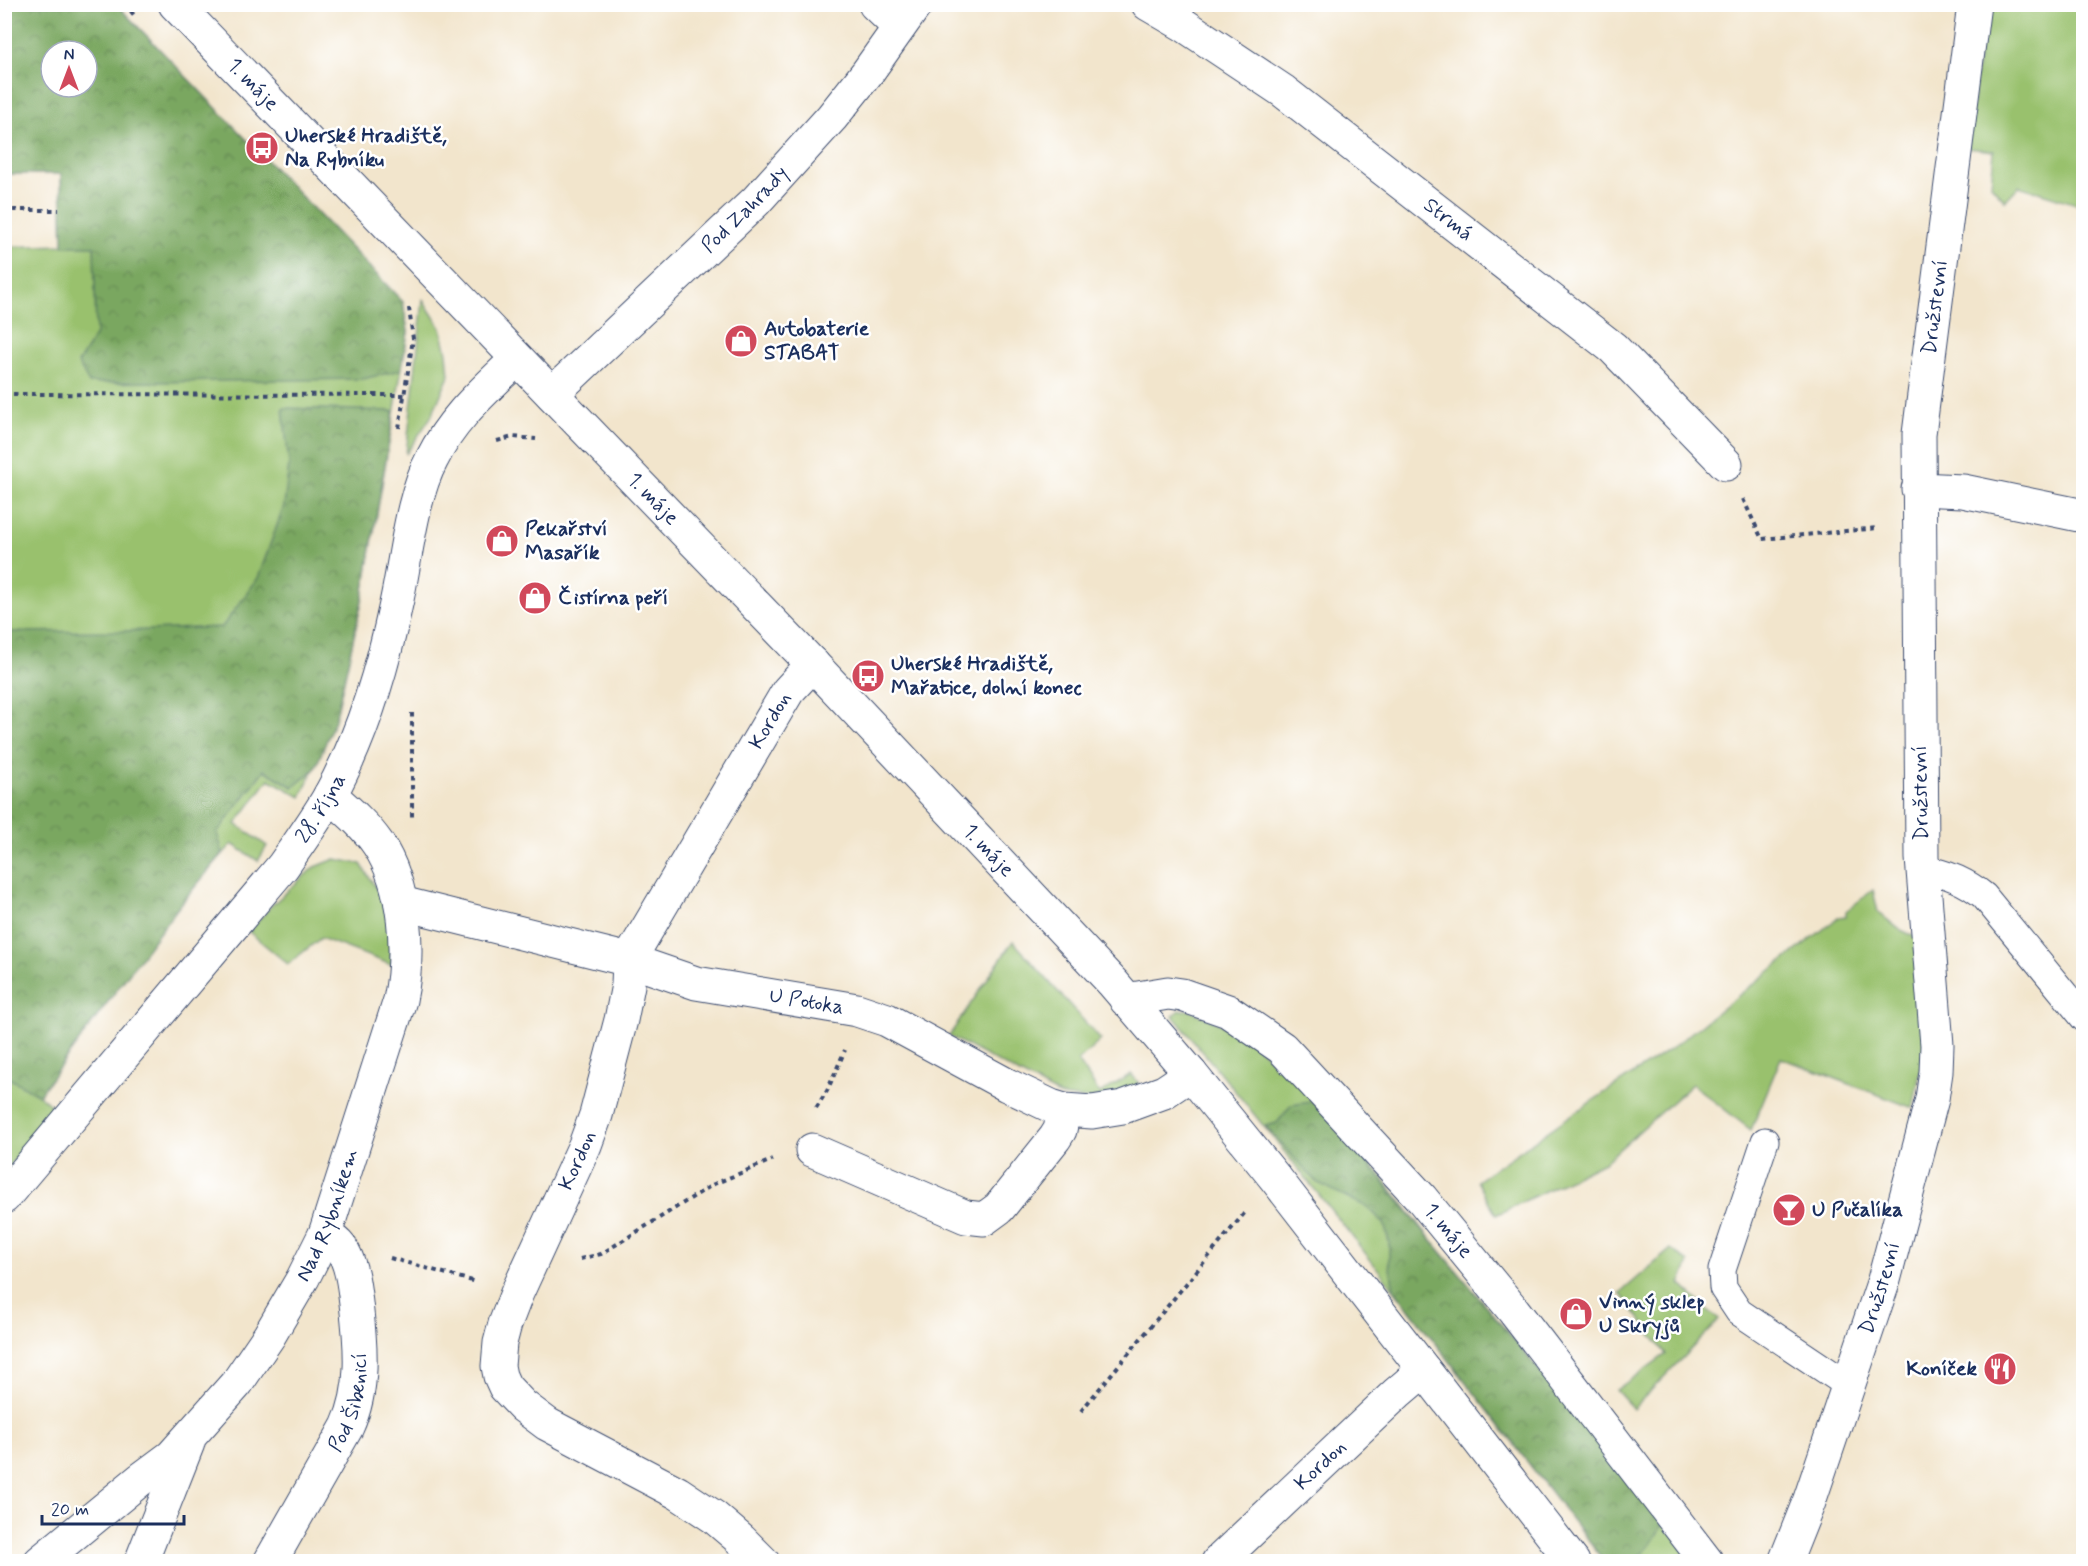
<svg xmlns="http://www.w3.org/2000/svg" width="2088" height="1566" viewBox="0 0 2088 1566" font-family="Mynerve,sans-serif">
	<defs>
		<pattern id="forest-crowns" width="20" height="18" patternUnits="userSpaceOnUse" patternTransform="scale(1.5)"><rect width="20" height="18" fill="#7aa760"/><path d="M2 6a3 3 0 1 1 6 0M12 15a3 3 0 1 1 6 0" fill="none" stroke="#638852"/></pattern>
	</defs>
	<rect width="100%" height="100%" fill="#fff"/>
	<filter id="ink" filterUnits="userSpaceOnUse"><feTurbulence type="fractalNoise" baseFrequency=".0167" numOctaves="2"/><feDisplacementMap in="SourceGraphic" scale="12" xChannelSelector="R" yChannelSelector="G"/><feConvolveMatrix kernelMatrix="1 2 1 2 8 2 1 2 1" color-interpolation-filters="sRGB"/></filter>
	<filter id="wash" filterUnits="userSpaceOnUse"><feTurbulence type="fractalNoise" baseFrequency=".008" numOctaves="4" result="noise"/><feDisplacementMap in="SourceGraphic" scale="24" xChannelSelector="R" yChannelSelector="G"/><feGaussianBlur stdDeviation="1.35" result="paint"/><feColorMatrix in="noise" values="0 0 0 0 0 0 0 0 0 0 0 0 0 0 0 0 0 1.4 0 .05"/><feComposite in="paint" operator="in"/></filter>
	<g filter="url(#wash)">
		<rect width="100%" height="100%" fill="#f2e5cc"/>
		<g fill="#99c16d" stroke="#5a7866" stroke-width="1.5" fill-rule="evenodd">
			<path d="M5 5H117L403 302 408 332 363 596 335 720 301 797 269 779 236 824 267 846 258 861 232 844C161 922 102 1010 39 1095L56 1110 5 1171 4 247 63 245 61 174H5ZM51 51H87V87H51Z"/>
			<path d="M1985 5H2083V206L2019 186 2005 201 1991 185 1994 151 1967 148Z"/>
			<path d="M423 300 441 328 447 353 449 376 431 417 406 454Z"/>
			<path d="M335 859 361 864 380 894 388 921 392 965 321 938 288 964 249 932 271 906 313 868Z"/>
			<path d="M1873 890 1878 912 1899 929 1916 937 1926 1043 1913 1108 1781 1058 1751 1130 1692 1084 1606 1161 1496 1215 1477 1181 1577 1111 1669 1050 1839 917 1846 916V911Z"/>
			<path d="M1013 941 1101 1040 1078 1061 1100 1094 1131 1074 1138 1082 1133 1094 1085 1099 1061 1096 949 1036Z"/>
			<path d="M1180 1010H1189L1244 1035 1316 1101 1379 1173 1430 1238 1664 1521 1694 1561H1604C1463 1378 1322 1194 1173 1016Z"/>
			<path d="M1671 1249 1689 1263 1680 1284 1719 1320 1633 1409 1616 1390 1666 1354 1620 1293Z"/>
		</g>
		<g fill="url(#forest-crowns)" stroke="#4a6b5f" stroke-width="1.5" fill-rule="evenodd">
			<path d="M4 5H117L403 302 408 332 401 370 363 379 89 383 78 363 96 334 94 246H63L61 174H5ZM51 51H87V87H51Z"/>
			<path d="M283 408 394 411 363 596 335 720 315 769 293 787 264 770 217 833 223 853 179 906 39 1095 5 1076V632L123 631 222 627 258 578 284 506 289 464Z"/>
			<path d="M1316 1101 1664 1521C1657 1535 1646 1557 1629 1561 1622 1563 1612 1561 1604 1561L1394 1289 1389 1263V1242L1384 1223 1367 1207 1316 1182 1265 1126 1277 1123 1291 1105Z"/>
		</g>
	</g>
	<g filter="url(#ink)">
		<g fill="none" stroke-linecap="round" stroke-linejoin="round">
			<g stroke="#3b4a6e" stroke-width="29">
				<g id="service">
					<path d="M1923 869C1946 873 1966 881 1984 896L2084 1018"/>
					<path d="M1765 1141 1722 1270 1723 1288 1739 1312 1848 1385"/>
				</g>
			</g>
			<g stroke="#3b4a6e" stroke-width="35">
				<g id="minor">
					<path id="s1" d="M175 4 824 676 1113 983 1191 1074 1276 1179 1573 1562"/>
					<path d="M875 4 899 27"/>
					<path id="s2" d="M1148 4 1184 25 1283 91 1613 348 1726 464"/>
					<path id="s3" d="M552 394 756 201 832 117 867 73 916 4"/>
					<path d="M1918 489 1963 491 2084 516"/>
					<path id="s4" d="M401 903 629 960 696 983 857 1010 887 1020 1007 1085 1051 1106 1064 1110 1092 1112 1123 1107 1164 1092 1191 1074"/>
					<path id="s5" d="M1126 1000 1168 993 1182 995 1228 1011 1282 1048 1422 1199 1514 1311 1707 1562"/>
					<path d="M812 1150 966 1217 984 1219 999 1208 1055 1138 1060 1130 1064 1110"/>
					<path id="s6" d="M4 1197 283 866C299 843 315 821 329 797 362 738 382 671 396 604 406 560 411 498 432 459 452 418 485 390 517 359"/>
					<path id="s7" d="M40 1562 141 1479 172 1456 237 1383 269 1336 303 1278 325 1234 400 1000C410 952 406 886 378 844 365 825 347 810 330 795"/>
					<path d="M141 1562 188 1443"/>
					<path id="s8" d="M270 1562 347 1427C365 1388 361 1345 356 1303 354 1287 352 1268 344 1253 340 1244 332 1240 325 1234"/>
					<path id="s9" d="M763 1562 741 1540 714 1517 678 1493 547 1424 523 1406 505 1387 500 1376 498 1366 500 1343 505 1324 517 1293 585 1145 596 1115 621 1020 628 985 629 960 788 691 813 664"/>
					<path id="s10" d="M1218 1562 1397 1393 1424 1370"/>
					<path id="s11" d="M1785 1562 1809 1502 1884 1280 1932 1099 1936 1072 1937 1045 1922 858 1919 434 1974 4"/>
				</g>
			</g>
			<g stroke="#3b4a6e" stroke-width="4" stroke-dasharray="4.5 4.5" stroke-linecap="butt">
				<path d="M125 4 134 15"/>
				<path d="M4 210H59"/>
				<path d="M4 394 405 395"/>
				<path d="M399 428 413 339 409 308"/>
				<path d="M497 441 513 437 536 439"/>
				<path d="M1743 499 1762 539 1878 528"/>
				<path d="M412 713V820"/>
				<path d="M816 1108 827 1091 845 1050"/>
				<path d="M390 1258 476 1282"/>
				<path d="M580 1259 601 1254 714 1184 772 1160"/>
				<path d="M1081 1411 1247 1210"/>
			</g>
			<use href="#service" stroke="#fff" stroke-width="27"/>
			<use href="#minor" stroke="#fff" stroke-width="33"/>
		</g>
	</g>
	<defs>
		<g id="bus-disc" transform="scale(1.725)"><circle r="9.5" fill="#d1495b" stroke="#fff"/><path d="M-5-6H5V4H4V6H2V4H-2V6H-4V4H-5ZM-3.5-4V0h7V-4ZM-3.5 1.2v1.5H-2V1.2ZM2 1.2v1.5H3.5V1.2Z" fill="#fff"/></g>
		<g id="shop-disc" transform="scale(1.725)"><circle r="9.5" fill="#d1495b" stroke="#fff"/><path d="M-5-2.5h2.3a2.7 3.5 0 0 1 5.4 0H5L5.5 6h-11ZM-1.5-2.5h3a1.5 2.3 0 0 0-3 0Z" fill="#fff"/></g>
		<g id="bar-disc" transform="scale(1.725)"><circle r="9.5" fill="#d1495b" stroke="#fff"/><path d="M-6-5H6L.8 .8V4.5H3.5V6h-7V4.5H-.8V.8Z" fill="#fff"/></g>
		<g id="restaurant-disc" transform="scale(1.725)"><circle r="9.5" fill="#d1495b" stroke="#fff"/><path d="M-5-6h1v4h1v-4h1v4h1v-4h1v5L-1.5 .5V6h-2V.5L-5-1ZM5-6V6H3V1.5H1.5Q1.5-4 5-6Z" fill="#fff"/></g>
	</defs>
	<g fill-rule="evenodd">
		<use href="#bus-disc" x="262" y="148"/>
		<use href="#shop-disc" x="741" y="341"/>
		<use href="#shop-disc" x="502" y="541"/>
		<use href="#shop-disc" x="535" y="598"/>
		<use href="#bus-disc" x="868" y="676"/>
		<use href="#bar-disc" x="1789" y="1210"/>
		<use href="#shop-disc" x="1576" y="1314"/>
		<use href="#restaurant-disc" x="2000" y="1369"/>
	</g>
	<g text-anchor="middle" dominant-baseline="central" stroke-width="5" stroke-linejoin="round" paint-order="stroke">
		<g font-size="21" fill="#1b2f5e" stroke="#fff">
			<text stroke="none"><textPath href="#s1" startOffset="112">1. máje</textPath></text>
			<text stroke="none"><textPath href="#s3" startOffset="267">Pod Zahrady</textPath></text>
			<text stroke="none"><textPath href="#s2" startOffset="370">Strmá</textPath></text>
			<text stroke="none"><textPath href="#s11" startOffset="1280">Družstevní</textPath></text>
			<text stroke="none"><textPath href="#s1" startOffset="688">1. máje</textPath></text>
			<text stroke="none"><textPath href="#s9" startOffset="1044">Kordon</textPath></text>
			<text transform="translate(1921 793) rotate(-91)">Družstevní</text>
			<text stroke="none"><textPath href="#s6" startOffset="502">28. října</textPath></text>
			<text stroke="none"><textPath href="#s1" startOffset="1174">1. máje</textPath></text>
			<text stroke="none"><textPath href="#s4" startOffset="418">U Potoka</textPath></text>
			<text stroke="none"><textPath href="#s9" startOffset="558">Kordon</textPath></text>
			<text stroke="none"><textPath href="#s7" startOffset="459">Nad Rybníkem</textPath></text>
			<text stroke="none"><textPath href="#s5" startOffset="418">1. máje</textPath></text>
			<text stroke="none"><textPath href="#s11" startOffset="290">Družstevní</textPath></text>
			<text stroke="none"><textPath href="#s8" startOffset="180">Pod Šibenicí</textPath></text>
			<text stroke="none"><textPath href="#s10" startOffset="141">Kordon</textPath></text>
		</g>
		<g font-size="21" font-weight="bold" fill="#1b2f5e" stroke="#fff" text-anchor="start">
			<text x="285" y="136">Uherské Hradiště,<tspan x="285" dy="24">Na Rybníku</tspan></text>
			<text x="764" y="329">Autobaterie<tspan x="764" dy="24">STABAT</tspan></text>
			<text x="525" y="529">Pekařství<tspan x="525" dy="24">Masařík</tspan></text>
			<text x="558" y="598">Čistírna peří</text>
			<text x="891" y="664">Uherské Hradiště,<tspan x="891" dy="24">Mařatice, dolní konec</tspan></text>
			<text x="1812" y="1210">U Pučalíka</text>
			<text x="1599" y="1302">Vinný sklep<tspan x="1599" dy="24">U Skryjů</tspan></text>
			<text x="1977" y="1369" text-anchor="end">Koníček</text>
		</g>
	</g>
	<rect width="2088" height="1566" fill="none" stroke="#fff" stroke-width="24"/>
	<g transform="translate(69 69)"><circle r="28" fill="#ffffff" stroke="#a4acbf" stroke-width="1.5"/>
	<path d="M0-4.5L10 22L0 15L-10 22Z" fill="#d1495b"/>
	<text y="-9" font-size="16" font-weight="bold" text-anchor="middle" fill="#1b2f5e">N</text>
	</g>
	<path d="M42 1515v9h142v-9" fill="none" stroke="#1b2f5e" stroke-width="3"/>
	<text x="51" y="1515" font-size="18" fill="#1b2f5e" stroke="#ffffff" stroke-width="4.5" paint-order="stroke">20 m</text>
</svg>
